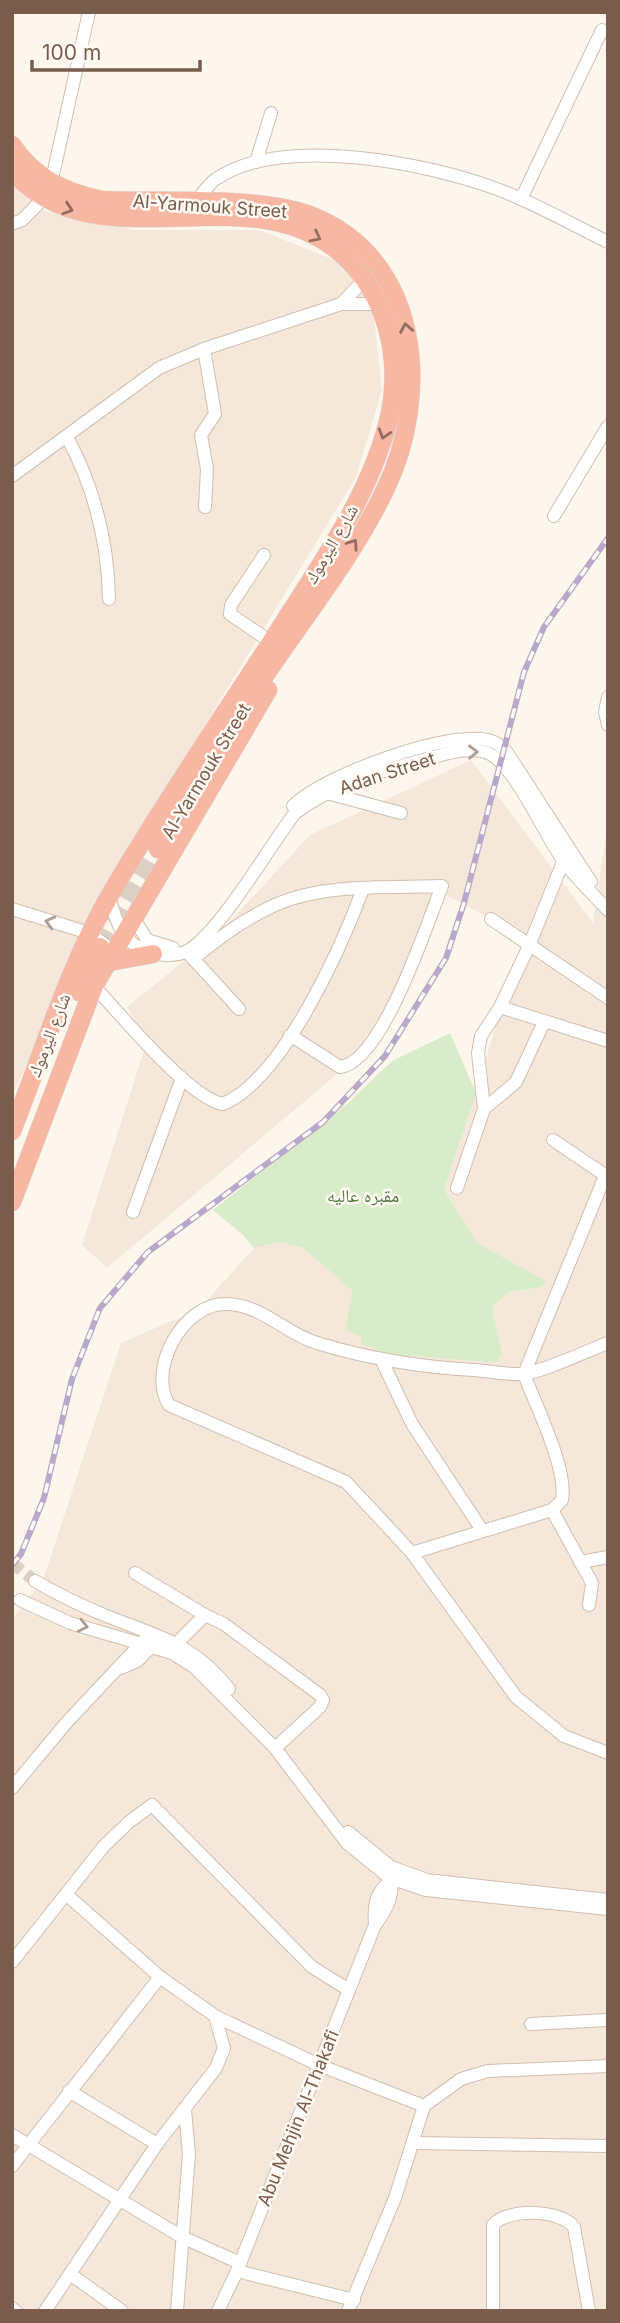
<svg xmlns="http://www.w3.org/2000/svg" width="620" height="2323" viewBox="0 0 620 2323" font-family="Inter,'Noto Naskh Arabic',sans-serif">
	<rect width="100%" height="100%" fill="#fdf6ec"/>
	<g fill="#f5e8da">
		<path d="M12 179 45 211 135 230H259L342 263 373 309 382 390 356 477 101 896 12 1097Z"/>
		<path d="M471 760 593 923 608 821V2311H12V1619L43 1580 121 1343 199 1309 254 1248 280 1242 303 1248 353 1291 362 1344 387 1354 496 1363 502 1354 492 1307 509 1292 542 1287 545 1281 477 1243 444 1189 476 1093 503 1000 525 948 484 915 438 891 368 1048 107 1268 82 1245 147 1041 127 1007 223 929 310 835Z"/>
	</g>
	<path fill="#d8ecc9" d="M450 1033 476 1093 444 1189 477 1243 546 1281 542 1287 509 1292 492 1307 502 1354 496 1363 387 1354 361 1344V1337L345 1330 353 1291 303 1248 280 1242 254 1248 242 1234 213 1210 348 1103 392 1061Z"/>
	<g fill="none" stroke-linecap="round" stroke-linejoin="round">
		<path stroke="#dcd0c4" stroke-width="12" stroke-dasharray="12 6" stroke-linecap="butt" d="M12 1563 35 1581"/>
		<path stroke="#dcd0c4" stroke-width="18" stroke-dasharray="18 9" stroke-linecap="butt" d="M100 947 158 849"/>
		<g stroke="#d1beb0" stroke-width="14">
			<g id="minor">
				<path d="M256 162 271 113"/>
				<path d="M51 184 89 12"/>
				<path d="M521 199 602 30"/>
				<path d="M195 203C202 195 208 184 216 179 282 134 427 163 497 189 535 203 571 224 608 242"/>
				<path d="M12 224 22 220 44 198"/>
				<path d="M341 304 365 279"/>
				<path d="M204 349 215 414 201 435 207 469 205 507"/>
				<path d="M67 437C94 487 108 543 109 599"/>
				<path d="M12 476 159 368 204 349 341 304H380"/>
				<path d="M554 516 608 426"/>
				<path d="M264 555 231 605 230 614 271 642"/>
				<path d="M608 697 605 712 608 725"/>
				<path d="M327 793 401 813"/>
				<path d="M293 806C322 776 451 728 491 741 499 743 504 749 508 754L591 882"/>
				<path d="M109 897C116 921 122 943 147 951 159 956 178 957 189 950 221 930 269 847 295 813 329 788 370 774 412 763 433 758 462 746 485 752 513 759 546 839 565 863 578 880 593 895 608 910"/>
				<path d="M12 909 89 933 111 949"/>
				<path d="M133 917 147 940 173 948"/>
				<path d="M491 919 608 998"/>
				<path d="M188 953 239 1009"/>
				<path d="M193 959C219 938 244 919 275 905 324 883 389 888 442 886 427 924 382 1063 340 1067L290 1035"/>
				<path d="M94 986C119 1013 190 1099 223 1104 283 1079 341 948 363 889"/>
				<path d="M500 1007 608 1041"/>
				<path d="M484 1109 516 1082 544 1022"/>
				<path d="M553 1140 608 1177"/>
				<path d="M457 1188 484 1109 478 1053 481 1036 500 1007 529 946 565 857"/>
				<path d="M133 1212 182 1078"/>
				<path d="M608 1343C586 1351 544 1372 522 1374 507 1375 490 1371 474 1370 420 1367 369 1359 317 1343 284 1333 262 1304 225 1304 183 1304 147 1369 169 1405L346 1482 412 1553 516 1697 564 1736 608 1753"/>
				<path d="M382 1361 412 1424 482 1530"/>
				<path d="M552 1510 592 1583 589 1605"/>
				<path d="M412 1553 552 1510 562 1500C568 1469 535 1404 524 1374L605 1176"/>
				<path d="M580 1562 608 1557"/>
				<path d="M135 1573 205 1615"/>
				<path d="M35 1581C59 1595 84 1607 109 1617 159 1637 194 1644 229 1689"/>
				<path d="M20 1600 70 1623 172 1653 194 1667 275 1748 347 1843 390 1878 426 1890 608 1909"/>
				<path d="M178 1642 205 1615 224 1624 320 1695 323 1700 320 1707 275 1748"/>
				<path d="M121 1668 137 1661 156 1642"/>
				<path d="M12 1788 67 1722 147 1637"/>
				<path d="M348 1832 391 1867 427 1880 608 1900"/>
				<path d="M68 1896 160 1977 215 2016 319 2065 424 2106"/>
				<path d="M375 1925C373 1899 377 1891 397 1875"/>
				<path d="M12 1962 104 1846 129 1822 152 1805 312 1967 349 1990"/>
				<path d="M531 2024 608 2020"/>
				<path d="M69 2091 157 2144"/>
				<path d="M12 2135 182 2237 240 2263"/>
				<path d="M414 2143 608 2146"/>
				<path d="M12 2166 160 1977"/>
				<path d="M237 2271 354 2300"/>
				<path d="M70 2274 122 2311"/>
				<path d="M12 2308 16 2311"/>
				<path d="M45 2311 157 2144 216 2068 224 2048 215 2016"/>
				<path d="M177 2311 189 2154 185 2110"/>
				<path d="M218 2311 237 2271 375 1925C389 1907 394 1894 391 1871"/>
				<path d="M348 2311 395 2198 424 2106 461 2079 488 2071 608 2066"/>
				<path d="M493 2311V2225C507 2208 560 2209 574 2227L589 2311"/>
			</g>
		</g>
		<g stroke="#dad1cd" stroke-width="19">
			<g id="highway">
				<path d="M12 145C34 178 64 192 102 200 162 203 257 195 312 216 422 260 431 396 385 490 352 559 300 622 258 686 223 739 191 794 158 849"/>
				<path d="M12 171C99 269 254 168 346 258 387 297 401 358 390 413 374 488 325 558 284 622 226 713 164 802 110 895 68 968 43 1053 12 1131"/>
				<path d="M109 962 153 954"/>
				<path d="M79 992 100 947"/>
				<path d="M12 1202 94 986 268 690"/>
			</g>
		</g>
		<use href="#minor" stroke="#fff" stroke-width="12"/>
		<use href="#highway" stroke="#f7b7a3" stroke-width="18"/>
		<g stroke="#b9a8c9" stroke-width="6">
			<path id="rail" d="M12 1565 21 1554 44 1498 72 1379 100 1308 148 1252 323 1122 385 1056 446 958 464 903 524 672 544 627 608 538"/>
		</g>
		<use href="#rail" stroke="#fffaf3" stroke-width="3.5" stroke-dasharray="10" stroke-linecap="butt"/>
	</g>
	<defs><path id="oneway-chevron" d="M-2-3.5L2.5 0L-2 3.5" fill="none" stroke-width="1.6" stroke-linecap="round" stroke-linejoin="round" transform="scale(1.75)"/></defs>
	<g stroke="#936e5e">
		<use href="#oneway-chevron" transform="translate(68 209) rotate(18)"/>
		<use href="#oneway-chevron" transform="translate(316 237) rotate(27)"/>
		<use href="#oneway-chevron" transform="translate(406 328) rotate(-100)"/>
		<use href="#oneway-chevron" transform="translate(384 434) rotate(107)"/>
		<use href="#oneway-chevron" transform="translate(353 544) rotate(-56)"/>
	</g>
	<g stroke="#af9d94">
		<use href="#oneway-chevron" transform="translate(473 752) rotate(-1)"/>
		<use href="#oneway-chevron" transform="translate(50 922) rotate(-166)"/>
		<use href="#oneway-chevron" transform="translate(83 1626) rotate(13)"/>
	</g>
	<g text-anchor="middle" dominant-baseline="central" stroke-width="5" stroke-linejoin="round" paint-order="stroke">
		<g font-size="18" fill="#7a5c4d" stroke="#fffaf3">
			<text transform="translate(210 206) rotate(4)">Al-Yarmouk Street</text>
			<text transform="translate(331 544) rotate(-60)">شارع اليرموك</text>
			<text transform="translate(206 771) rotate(-59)">Al-Yarmouk Street</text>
			<text transform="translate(387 773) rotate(-18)">Adan Street</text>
			<text transform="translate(49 1035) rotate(-69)">شارع اليرموك</text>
			<text transform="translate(298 2118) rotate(-68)">Abu Mehjin Al-Thakafi</text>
		</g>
		<g font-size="18" fill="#537a41" stroke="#fffaf3">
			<text x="363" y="1195">مقبره عاليه</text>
		</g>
	</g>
	<rect width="620" height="2323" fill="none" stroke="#7a5c4d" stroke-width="28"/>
	<path d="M32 60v10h168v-10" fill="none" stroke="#7a5c4d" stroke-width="3.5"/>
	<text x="42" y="60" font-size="21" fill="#7a5c4d" stroke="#fffaf3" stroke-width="5" paint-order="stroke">100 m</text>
</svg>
